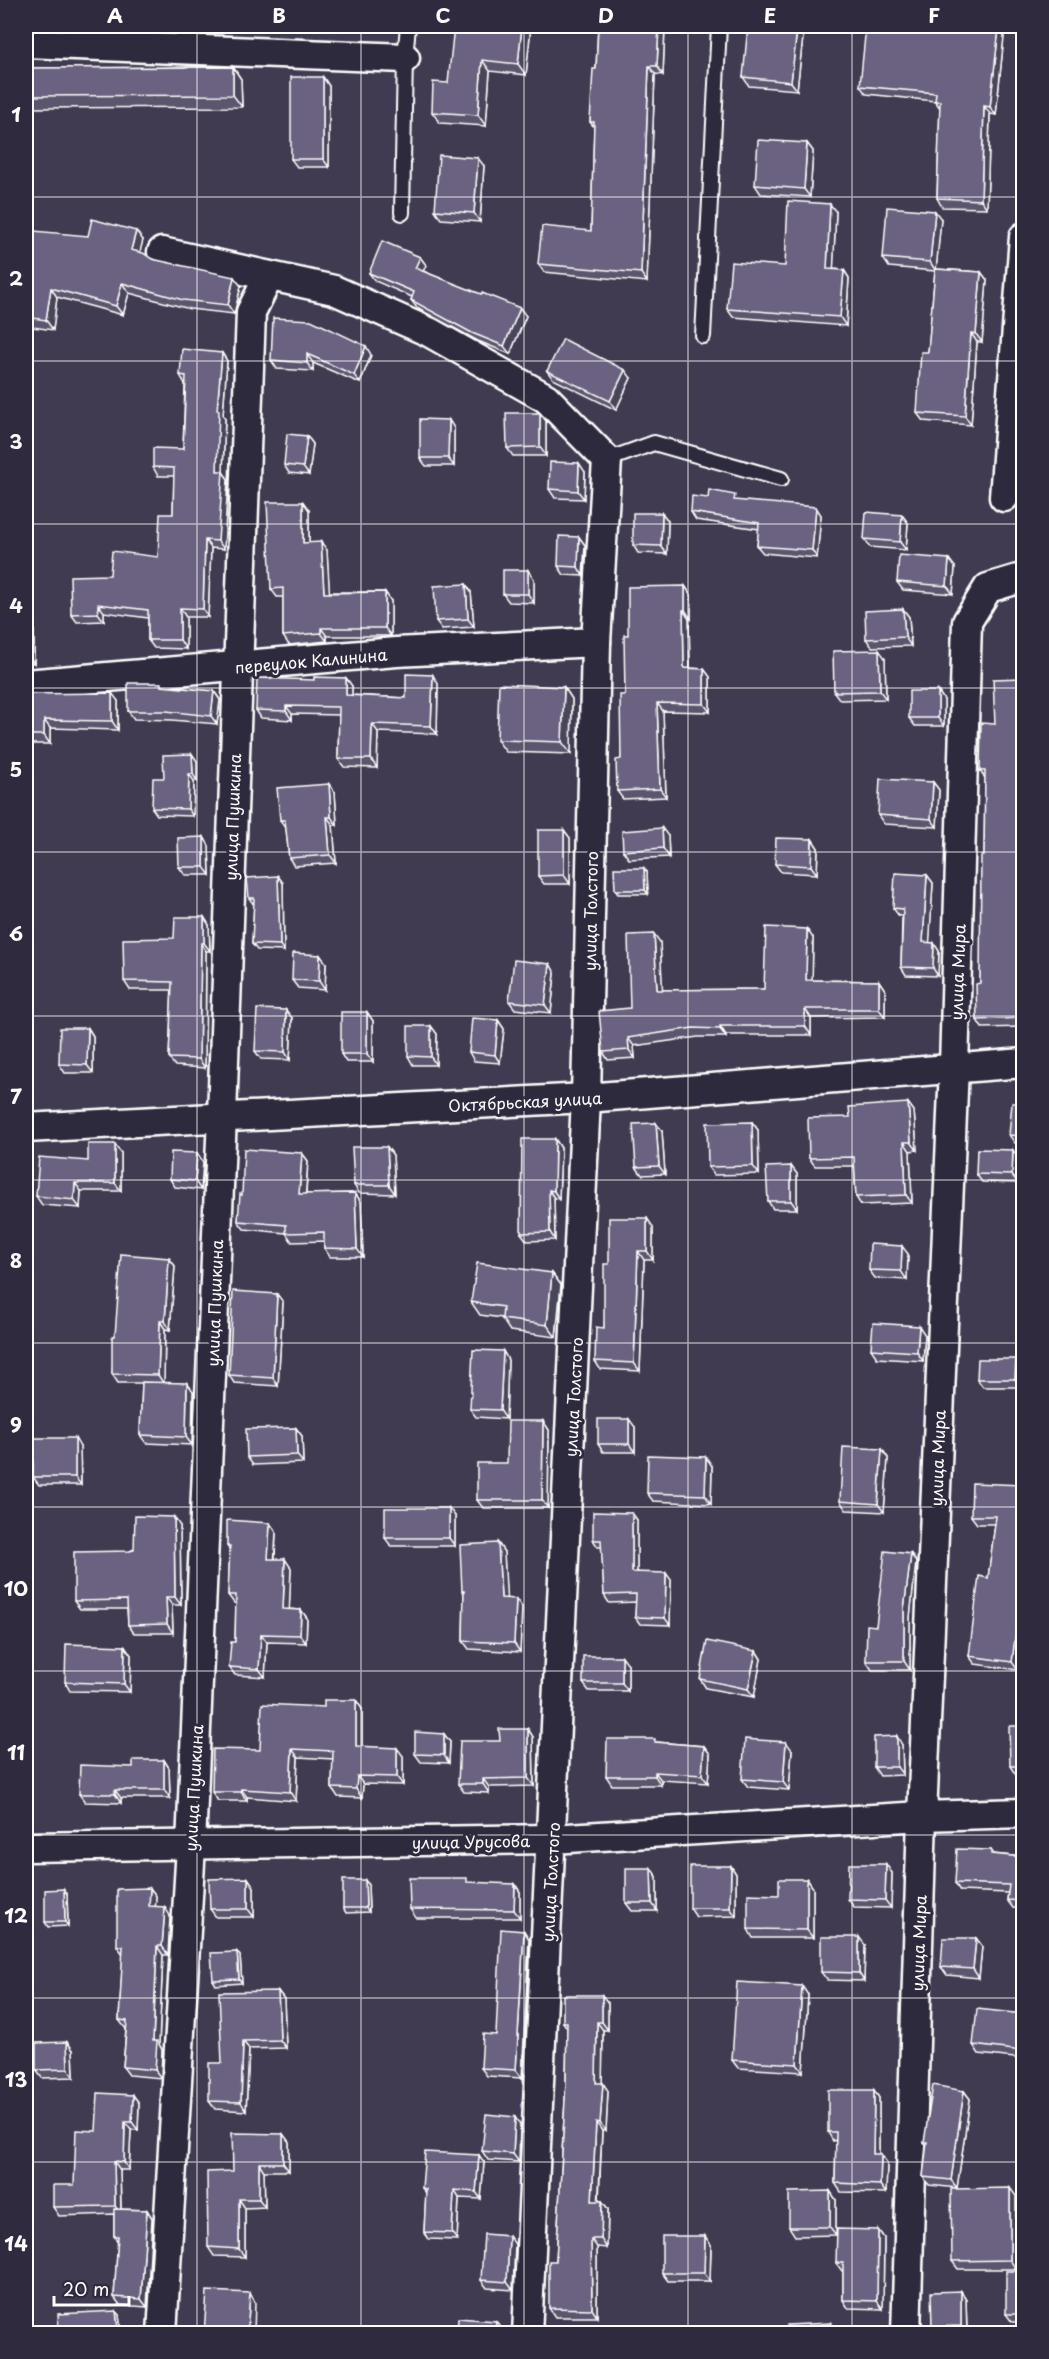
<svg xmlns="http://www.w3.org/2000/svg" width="1049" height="2359" viewBox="0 0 1049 2359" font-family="'Playpen Sans',sans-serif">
	<rect width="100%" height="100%" fill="#413b51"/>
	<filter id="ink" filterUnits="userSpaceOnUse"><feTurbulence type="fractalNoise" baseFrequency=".0167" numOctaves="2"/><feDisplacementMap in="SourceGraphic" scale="12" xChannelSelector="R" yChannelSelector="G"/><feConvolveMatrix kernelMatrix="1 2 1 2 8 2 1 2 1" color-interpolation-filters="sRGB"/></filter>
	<g filter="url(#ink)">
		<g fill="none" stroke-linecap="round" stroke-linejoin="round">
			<g stroke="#fff" stroke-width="18">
				<g id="lane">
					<path d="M402 213 405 58 408 26"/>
					<path d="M703 336 719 26"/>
					<path d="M607 460 654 443 781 479"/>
				</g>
			</g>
			<g stroke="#fff" stroke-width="33">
				<g id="street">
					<path d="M26 43 405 58"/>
					<path d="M162 252 334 290 429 332 546 398 607 460 596 642 586 1098 527 2334"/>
					<path d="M1004 497 1024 237"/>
					<path d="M26 684 396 652 596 642"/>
					<path d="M26 1128 586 1098 1024 1063"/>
					<path d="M26 1847 552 1839 922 1816 1024 1813"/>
					<path d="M162 2334 191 1846 222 1116 251 312 269 276"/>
					<path d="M906 2334 922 1816 954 1067 967 622 988 588 1018 579 1024 580"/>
				</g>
			</g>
			<use href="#lane" stroke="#2f2a3d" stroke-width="14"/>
			<use href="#street" stroke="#2f2a3d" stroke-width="28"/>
		</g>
		<g fill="#5b546e" stroke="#fff" stroke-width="1.5">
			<path d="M531 26 526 75 490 71 486 126 440 123 432 112 448 83Z"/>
			<path d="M598 26H665L663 75 655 74 647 282 544 272 538 264 591 231 594 127 590 122 596 69Z"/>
			<path d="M999 28 1004 36 996 115 990 114 987 208 942 207 937 198 940 108 935 101 866 94 860 86 943 33Z"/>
			<path d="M797 29 803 37 797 90 749 86 743 77Z"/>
			<path d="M233 67 241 79 242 107 26 108V68Z"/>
			<path d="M323 77 329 86V167H297L291 159Z"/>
			<path d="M807 143 813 151 810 197 761 194 755 185Z"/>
			<path d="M484 166 480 222 441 219 435 210Z"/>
			<path d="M836 212 833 269 844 270 849 278 846 326 733 317 727 309 785 266Z"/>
			<path d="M941 219 936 269 981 272 987 280 982 342H977L971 425 923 421 917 413 928 352 935 271 889 267 883 258Z"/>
			<path d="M143 240 139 252 152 259 241 286 234 314 190 309 129 293 123 315 57 297 53 330 26 326V259H32Z"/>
			<path d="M420 257 426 265 423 271 526 316 510 354 478 341 417 308 411 300 412 297 375 281 369 273Z"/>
			<path d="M366 346 371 355 360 383 313 363V371L277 369 271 360Z"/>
			<path d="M222 353 227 361 223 415 225 418 223 472 228 479 224 549 211 548 208 617H186V649L154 648 148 640V618L104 612V621L77 622 71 614 110 575 158 557 173 514 174 476H158L153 467 183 449 185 384 180 375Z"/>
			<path d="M547 371 631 378 616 410 553 379Z"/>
			<path d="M546 421V456H513L507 448Z"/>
			<path d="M454 428V466H426L420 458Z"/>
			<path d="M307 436 313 444 309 475 289 473 284 465Z"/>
			<path d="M585 472 584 499 555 498 549 489Z"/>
			<path d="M740 501 821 515 817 558 763 553 757 546 759 529 696 520 691 512Z"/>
			<path d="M303 502 309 510V543L327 550 329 592H385L391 601V636H327V641L289 645 283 636V597H277L271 589Z"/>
			<path d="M662 513 668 521 667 554 638 553 633 545Z"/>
			<path d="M902 515 908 523 906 550 870 547 864 539Z"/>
			<path d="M579 537 585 545 583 576 564 575 558 566Z"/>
			<path d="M955 567 953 594 903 590 897 582Z"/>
			<path d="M534 579V603L509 602 503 594Z"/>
			<path d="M466 584 471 592 474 627 442 629 436 621Z"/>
			<path d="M685 586 691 595V619H689L690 668 704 669 710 677V712L663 711 666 797 623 799 617 791 621 759 628 635Z"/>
			<path d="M903 609 909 617 911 646 872 647 866 639Z"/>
			<path d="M26 611 34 619V663H26Z"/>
			<path d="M885 658 886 699 840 700 834 692Z"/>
			<path d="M346 678 352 686V695L406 698 438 684 437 734 378 732 377 768 344 767 338 759 339 715 292 714V720L261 718 256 710 314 680Z"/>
			<path d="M1023 678V1027L982 1028 977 1020 980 983 984 856 985 778 980 771 995 724Z"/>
			<path d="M163 686 214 691 220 700 217 724 172 720 134 719 128 711Z"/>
			<path d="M564 687 572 699 571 754 506 752 497 740Z"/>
			<path d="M938 691 944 700V726H915L909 718Z"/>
			<path d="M26 694 118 701V730L50 728V744H26Z"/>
			<path d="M192 754 197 761V781H194L193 816 157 815 152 808Z"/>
			<path d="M933 782 939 790 937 827 884 824 878 815Z"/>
			<path d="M335 792 337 825H333L336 863 294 866 289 858 286 828 280 820Z"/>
			<path d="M564 830 570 838V884H544L538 876Z"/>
			<path d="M668 836 669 857 629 859 623 851Z"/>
			<path d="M204 837 209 846 210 875H185L179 867Z"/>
			<path d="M812 839 818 848 817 874 781 872 775 864Z"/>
			<path d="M647 872 648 894H618L615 890Z"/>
			<path d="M927 875 933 883 929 943 939 951 938 976 906 975 901 967 902 916H899L893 908Z"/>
			<path d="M278 876 283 883 284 951 257 950 252 944 254 905 249 898Z"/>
			<path d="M204 917 209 925 210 951H206L205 1068 175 1066 169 1058 172 990H130L124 981 174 938Z"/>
			<path d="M813 938 812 980 879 981 885 990V1017L811 1018V1035H726V1037H698L634 1046 635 1058 608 1060 603 1052 630 1008 660 942 662 990 764 989Z"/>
			<path d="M320 955 326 963 325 990 298 988 292 980Z"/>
			<path d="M550 964 555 973 551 1013 515 1009 509 1001Z"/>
			<path d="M367 1012 373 1021V1062H346L341 1054Z"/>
			<path d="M292 1018 290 1060 261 1059 255 1051Z"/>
			<path d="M498 1020 504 1029 500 1063 474 1061 469 1052Z"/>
			<path d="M431 1026 437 1034 436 1065H413L408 1056Z"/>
			<path d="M88 1028 93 1036V1073H65L59 1064Z"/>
			<path d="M908 1103 914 1111 917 1150 910 1151 912 1203 861 1205 856 1197 854 1166H815L809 1158Z"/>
			<path d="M1023 1103V1144L1015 1143 1009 1135Z"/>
			<path d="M752 1122 758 1130 759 1174 714 1175 708 1167Z"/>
			<path d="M662 1131 665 1174 642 1175 636 1167Z"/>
			<path d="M555 1139 561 1148 559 1199 554 1198 555 1240 527 1241 521 1233Z"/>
			<path d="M387 1147 393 1155 395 1194 359 1193 354 1185Z"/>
			<path d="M121 1153V1191H81L80 1208 42 1205 36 1196 88 1161Z"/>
			<path d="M197 1153 203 1162 201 1190 175 1187 170 1179Z"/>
			<path d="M302 1153 308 1161 306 1194 355 1193 361 1202 363 1257H330L324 1248V1241L292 1242 286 1233 244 1229 238 1221 242 1195Z"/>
			<path d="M1018 1158V1183L982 1182 976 1174Z"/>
			<path d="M791 1166 797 1174V1209H773L768 1201Z"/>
			<path d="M653 1227V1260H644L640 1371 600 1369 595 1361 604 1328 609 1264Z"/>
			<path d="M908 1254 907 1280 875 1278 869 1270Z"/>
			<path d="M169 1258 175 1266 170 1330 165 1329 164 1383 193 1391 192 1445 146 1443 140 1435 142 1383H118L112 1374 115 1336Z"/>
			<path d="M552 1273 561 1285 556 1337 510 1331 502 1319V1318L480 1315 471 1302Z"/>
			<path d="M283 1302 278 1386 234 1383 229 1375Z"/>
			<path d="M925 1335 923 1361 877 1358 871 1349Z"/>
			<path d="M503 1351 508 1360 506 1419 476 1417 470 1409Z"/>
			<path d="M1016 1359 1021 1368V1387H983L977 1379Z"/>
			<path d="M543 1421 549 1430 548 1508H483L477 1500 507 1463Z"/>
			<path d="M635 1427V1452H603L598 1444Z"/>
			<path d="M296 1428 302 1436 303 1463 253 1465 247 1457Z"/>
			<path d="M80 1447 81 1485H39L33 1477Z"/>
			<path d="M882 1449 888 1458 884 1512 846 1510 840 1501Z"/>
			<path d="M712 1466 711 1504 653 1501 647 1493Z"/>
			<path d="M1023 1485V1624L1018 1670 975 1664 969 1656 988 1578 995 1524H977L971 1516Z"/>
			<path d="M632 1513 637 1520V1572L671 1580 670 1625 640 1624 635 1617 636 1602 609 1603 604 1595 602 1547H598L593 1540Z"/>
			<path d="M455 1516V1546H391L385 1538Z"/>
			<path d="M180 1526 181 1605H172L173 1633H134L128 1625 127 1609H80L74 1601 130 1551Z"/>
			<path d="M276 1532 275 1559 291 1568 289 1609 301 1610 307 1618 306 1643 267 1642 265 1677 235 1675 229 1667 235 1642 236 1603H234L228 1595 230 1551 227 1546Z"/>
			<path d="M498 1543 504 1552 506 1598 522 1607 520 1652 469 1649 463 1641 464 1594 462 1591Z"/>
			<path d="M911 1554 916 1562 910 1617V1670H872L866 1661 876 1626Z"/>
			<path d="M125 1646 131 1655 130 1692 70 1691 65 1682Z"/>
			<path d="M756 1651 761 1659 754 1697 706 1688 700 1679Z"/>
			<path d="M628 1664V1691H589L583 1683Z"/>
			<path d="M356 1700 362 1709V1747L403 1756V1785L363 1784 362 1798 338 1797 332 1788 333 1759 298 1757 296 1801 247 1797V1801H218L212 1792 260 1750 324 1707Z"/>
			<path d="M1023 1726V1774H1015L1010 1766Z"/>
			<path d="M528 1729 533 1737 534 1786 489 1787V1793L464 1792 458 1784 500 1741Z"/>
			<path d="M444 1734 450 1742 449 1763 421 1762 415 1754Z"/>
			<path d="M657 1742 704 1746 710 1754 708 1783 661 1780V1785H612L606 1776Z"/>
			<path d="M902 1745 903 1775 880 1776 874 1767Z"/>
			<path d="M792 1750 789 1790 748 1787 742 1779Z"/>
			<path d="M164 1760 169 1768 170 1798H121V1803L85 1802 79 1794 133 1767Z"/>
			<path d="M991 1850 994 1854 1023 1857V1909L1013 1908 1007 1900 1008 1893 960 1891 955 1883Z"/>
			<path d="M731 1866 736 1874V1916L696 1917 690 1908Z"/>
			<path d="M892 1873 891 1908 854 1907 848 1899Z"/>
			<path d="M657 1877V1911H632L626 1903Z"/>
			<path d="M248 1878 254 1887V1917H216L210 1909Z"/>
			<path d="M807 1879 813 1888V1938H753L748 1929 779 1895Z"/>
			<path d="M368 1884 369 1912 346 1913 343 1908Z"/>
			<path d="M515 1884 520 1892V1918H416L410 1909Z"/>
			<path d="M150 1888 156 1896 155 1907 170 1916 168 1955H163L159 2044 162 2050 161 2078 129 2075 123 2067 126 2029 119 2020 123 1954 117 1946Z"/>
			<path d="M67 1894 68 1926 48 1927 45 1922Z"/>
			<path d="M524 1931 529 1939 522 2078 487 2076 481 2068 496 2035Z"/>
			<path d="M976 1938 982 1946 979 1978 947 1975 941 1967Z"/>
			<path d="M865 1945 864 1981 827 1980 821 1972Z"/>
			<path d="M237 1952 240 1956 242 1983 216 1985 213 1980Z"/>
			<path d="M278 1991 284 1999 286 2048 249 2049 246 2111 215 2109 209 2101 222 2063Z"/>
			<path d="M808 1995 803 2072 738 2068 732 2060Z"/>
			<path d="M608 2003V2030H603L602 2083 608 2091 606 2131H602L599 2201H602L608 2209 607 2248 597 2247V2317H555L549 2308 556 2261 566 2082 567 2028 563 2022Z"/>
			<path d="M1023 2014V2059L979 2054 973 2045Z"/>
			<path d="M67 2042 73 2050 74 2077 42 2078 36 2070Z"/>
			<path d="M874 2090 879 2098V2154L887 2163 886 2193 841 2192 835 2183 836 2140 833 2141 828 2132Z"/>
			<path d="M964 2091 970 2099 957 2188 929 2185 923 2177 926 2145 924 2142Z"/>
			<path d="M133 2095 139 2103 138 2130H131L129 2170H120L121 2209 147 2210 152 2218 147 2307 120 2305 114 2297 118 2242 114 2236V2214L59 2216 53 2207 74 2185 96 2131Z"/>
			<path d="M520 2125 519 2162 488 2160 482 2151Z"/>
			<path d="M283 2134 289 2142V2171H264L265 2207 245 2208V2257L214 2256 208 2247 233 2171Z"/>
			<path d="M484 2162 481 2199 459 2198 457 2240 429 2239 424 2232 426 2193 422 2188Z"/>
			<path d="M830 2191 836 2200V2235L795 2236 789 2227Z"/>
			<path d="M1016 2196V2269H958L952 2261Z"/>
			<path d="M878 2230 884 2238 883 2309 848 2308 843 2300V2271H842L836 2263Z"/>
			<path d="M515 2244 513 2290 487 2288 481 2280Z"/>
			<path d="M711 2245 710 2281H668L662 2273Z"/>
			<path d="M1023 2271V2322H1012L1006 2314Z"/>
			<path d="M961 2291 966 2299 967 2334H936L932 2327Z"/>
			<path d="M119 2315 121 2334H60L59 2332Z"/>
		</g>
		<g fill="#4a455a" stroke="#fff" stroke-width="1.5">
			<path d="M522 26H531L526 75 518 64Z"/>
			<path d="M659 26H665L663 75 657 66Z"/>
			<path d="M999 28 1004 36 996 115 990 107Z"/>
			<path d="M797 29 803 37 797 90 791 82Z"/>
			<path d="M482 60 490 71 486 126 478 115Z"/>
			<path d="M649 66 655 74 647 282 641 273Z"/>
			<path d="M233 67 241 79 242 107 233 95Z"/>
			<path d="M323 77 329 86V167L323 159Z"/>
			<path d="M984 106 990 114 987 208 981 200Z"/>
			<path d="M807 143 813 151 810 197 804 189Z"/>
			<path d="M478 158 484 166 480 222 474 213Z"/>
			<path d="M830 204 836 212 833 277 827 269Z"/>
			<path d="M935 211 941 219 936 271 930 262Z"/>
			<path d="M136 231 143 240 138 260 131 250Z"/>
			<path d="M420 257 426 265 421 276 415 268Z"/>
			<path d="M844 270 849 278 846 326 840 317Z"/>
			<path d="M981 272 987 280 982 342 976 334Z"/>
			<path d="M234 277 241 286 234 314 228 305Z"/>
			<path d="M122 283 129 293 123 315 116 306Z"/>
			<path d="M51 288 57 297 53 330 46 320Z"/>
			<path d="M520 308 526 316 510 354 504 346Z"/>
			<path d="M971 333 977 342 971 425 965 416Z"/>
			<path d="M366 346 371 355 360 383 354 375Z"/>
			<path d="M222 353 227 361 223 415 225 418 223 472 228 479 224 549 218 541 217 471V410Z"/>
			<path d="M307 354 313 363V371L307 363Z"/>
			<path d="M625 370 631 378 616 410 610 401Z"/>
			<path d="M540 413 546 421V456L540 447Z"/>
			<path d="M449 420 454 428V466L448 458Z"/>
			<path d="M307 436 313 444 309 475 303 467Z"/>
			<path d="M579 463 585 472 584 499 578 491Z"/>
			<path d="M303 502 309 510V551L303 543Z"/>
			<path d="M816 507 821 515 817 558 812 550Z"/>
			<path d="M662 513 668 521 667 554 661 546Z"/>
			<path d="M902 515 908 523 906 550 900 542Z"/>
			<path d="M579 537 585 545 583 576 578 567Z"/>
			<path d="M205 540 211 548 208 617 203 609Z"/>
			<path d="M321 542 327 550 330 601 324 593Z"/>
			<path d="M949 559 955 567 953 594 947 586Z"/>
			<path d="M528 570 534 579V603L528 594Z"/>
			<path d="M466 584 471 592 474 627 468 619Z"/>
			<path d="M685 586 691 595V619L685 610Z"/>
			<path d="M385 592 391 601V636L385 628Z"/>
			<path d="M98 604 104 612V621L98 613Z"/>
			<path d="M180 608 186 617V649L180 640Z"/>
			<path d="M903 609 909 617 911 646 905 637Z"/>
			<path d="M683 610 689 619 690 677 684 668Z"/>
			<path d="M28 611 34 619V663L28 655Z"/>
			<path d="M321 628 327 636V641L321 633Z"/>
			<path d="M879 650 885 658 886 699 880 691Z"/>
			<path d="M704 669 710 677V712L704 704Z"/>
			<path d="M433 675 438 684 437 734 431 726Z"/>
			<path d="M346 678 352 686V703L346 695Z"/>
			<path d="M564 687 572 699 571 754 562 742Z"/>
			<path d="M214 691 220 700 217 724 211 716Z"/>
			<path d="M938 691 944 700V726L938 718Z"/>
			<path d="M112 693 118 701V730L112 721Z"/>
			<path d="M657 703 663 711 666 797 660 789Z"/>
			<path d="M286 706 292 714V720L286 711Z"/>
			<path d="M44 720 50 728V744L44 735Z"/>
			<path d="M372 724 378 732 377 768 371 759Z"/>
			<path d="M192 754 197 761V781L193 774Z"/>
			<path d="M189 774 194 781 193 816 188 809Z"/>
			<path d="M933 782 939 790 937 827 931 819Z"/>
			<path d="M329 784 335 792 337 825 331 817Z"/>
			<path d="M327 817 333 825 336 863 330 855Z"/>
			<path d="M662 828 668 836 669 857 663 848Z"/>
			<path d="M564 830 570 838V884L564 875Z"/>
			<path d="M204 837 209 846 210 875 204 867Z"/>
			<path d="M812 839 818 848 817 874 811 866Z"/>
			<path d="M644 868 647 872 648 894 645 890Z"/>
			<path d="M927 875 933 883 929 951 923 942Z"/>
			<path d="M278 876 283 883 284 951 280 945Z"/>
			<path d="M204 917 209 925 210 951 204 943Z"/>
			<path d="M807 929 813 938 812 989 806 980Z"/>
			<path d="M654 934 660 942 663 998 657 990Z"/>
			<path d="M201 943 206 951 205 1068 199 1059Z"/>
			<path d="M934 943 939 951 938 976 933 968Z"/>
			<path d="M320 955 326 963 325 990 319 981Z"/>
			<path d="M550 964 555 973 551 1013 545 1005Z"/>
			<path d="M879 981 885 990V1017L879 1009Z"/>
			<path d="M1020 994 1023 999V1023L1021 1018Z"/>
			<path d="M805 1009 811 1018V1035L805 1026Z"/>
			<path d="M286 1010 292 1018 290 1060 285 1052Z"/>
			<path d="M367 1012 373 1021V1062L367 1054Z"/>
			<path d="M498 1020 504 1029 500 1063 495 1055Z"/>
			<path d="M431 1026 437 1034 436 1065 431 1057Z"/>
			<path d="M720 1026 726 1035V1037L720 1029Z"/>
			<path d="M88 1028 93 1036V1073L87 1065Z"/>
			<path d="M26 1036 28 1040 29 1077 26 1072Z"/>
			<path d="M628 1038 634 1046 635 1058 629 1050Z"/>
			<path d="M908 1103 914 1111 917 1150 911 1142Z"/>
			<path d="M752 1122 758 1130 759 1174 753 1166Z"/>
			<path d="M656 1123 662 1131 665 1174 659 1166Z"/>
			<path d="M555 1139 561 1148 559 1199 554 1191Z"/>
			<path d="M904 1142 910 1151 912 1203 906 1195Z"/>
			<path d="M115 1144 121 1153V1191L115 1183Z"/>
			<path d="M387 1147 393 1155 395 1194 389 1185Z"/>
			<path d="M1013 1150 1018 1158V1183L1012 1175Z"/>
			<path d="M197 1153 203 1162 201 1190 195 1181Z"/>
			<path d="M302 1153 308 1161 305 1202 299 1194Z"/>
			<path d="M791 1166 797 1174V1209L791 1201Z"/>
			<path d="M75 1183 81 1191 80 1208 74 1200Z"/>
			<path d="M549 1190 554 1198 555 1240 550 1232Z"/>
			<path d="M355 1193 361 1202 363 1257 357 1249Z"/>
			<path d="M647 1218 653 1227V1260L647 1251Z"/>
			<path d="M902 1246 908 1254 907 1280 901 1271Z"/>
			<path d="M638 1251 644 1260 640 1371 634 1363Z"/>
			<path d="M169 1258 175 1266 170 1330 165 1321Z"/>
			<path d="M552 1273 561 1285 556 1337 547 1325Z"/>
			<path d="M277 1294 283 1302 278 1386 273 1378Z"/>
			<path d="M160 1321 165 1329 164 1384 158 1375Z"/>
			<path d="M919 1326 925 1335 923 1361 917 1352Z"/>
			<path d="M503 1351 508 1360 506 1419 500 1410Z"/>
			<path d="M1016 1359 1021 1368V1387L1015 1379Z"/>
			<path d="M187 1383 193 1391 192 1445 186 1437Z"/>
			<path d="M629 1419 635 1427V1452L629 1444Z"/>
			<path d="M543 1421 549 1430 548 1508 542 1500Z"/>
			<path d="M296 1428 302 1436 303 1463 297 1455Z"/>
			<path d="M75 1438 80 1447 81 1485 75 1477Z"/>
			<path d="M882 1449 888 1458 884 1512 878 1504Z"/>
			<path d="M706 1457 712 1466 711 1504 705 1495Z"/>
			<path d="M449 1508 455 1516V1546L449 1538Z"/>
			<path d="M632 1513 637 1520V1580L632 1572Z"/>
			<path d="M174 1517 180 1526 181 1605 175 1597Z"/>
			<path d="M270 1523 276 1532 274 1567 268 1559Z"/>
			<path d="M498 1543 504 1552 507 1606 501 1598Z"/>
			<path d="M911 1554 916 1562 910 1617V1670L904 1661V1609Z"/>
			<path d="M285 1559 291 1568 289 1618 283 1609Z"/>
			<path d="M1023 1572V1624L1018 1670 1012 1662Z"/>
			<path d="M666 1573 671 1580 670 1625 665 1618Z"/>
			<path d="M166 1597 172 1605 173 1633 167 1624Z"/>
			<path d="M516 1599 522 1607 520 1652 514 1643Z"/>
			<path d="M301 1610 307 1618 306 1643 300 1635Z"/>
			<path d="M261 1634 267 1642 265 1677 259 1669Z"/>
			<path d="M125 1646 131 1655 130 1692 124 1684Z"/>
			<path d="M756 1651 761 1659 754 1697 748 1689Z"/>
			<path d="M622 1656 628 1664V1691L622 1683Z"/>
			<path d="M356 1700 362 1709V1755L356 1746Z"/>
			<path d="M528 1729 533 1737 534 1786 528 1778Z"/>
			<path d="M444 1734 450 1742 449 1763 444 1755Z"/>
			<path d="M897 1736 902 1745 903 1775 897 1767Z"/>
			<path d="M786 1742 792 1750 789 1790 783 1782Z"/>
			<path d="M704 1746 710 1754 708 1783 702 1775Z"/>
			<path d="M397 1748 403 1756V1785L397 1777Z"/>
			<path d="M292 1749 298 1757 296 1801 290 1792Z"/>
			<path d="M164 1760 169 1768 170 1798 164 1790Z"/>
			<path d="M655 1772 661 1780V1785L655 1776Z"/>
			<path d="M357 1776 363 1784 362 1798 356 1789Z"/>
			<path d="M483 1779 489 1787V1793L483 1784Z"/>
			<path d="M241 1789 247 1797V1801L241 1792Z"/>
			<path d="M115 1790 121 1798V1803L115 1794Z"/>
			<path d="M886 1864 892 1873 891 1908 885 1900Z"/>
			<path d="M731 1866 736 1874V1916L730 1908Z"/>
			<path d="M651 1868 657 1877V1911L652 1903Z"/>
			<path d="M248 1878 254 1887V1917L248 1909Z"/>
			<path d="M807 1879 813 1888V1938L807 1930Z"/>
			<path d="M365 1880 368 1884 369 1912 366 1908Z"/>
			<path d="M515 1884 520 1892V1918L514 1910Z"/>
			<path d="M150 1888 156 1896 155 1915 149 1906Z"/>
			<path d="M64 1889 67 1894 68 1926 65 1922Z"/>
			<path d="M165 1907 170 1916 168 1955 162 1946Z"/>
			<path d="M524 1931 529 1939 522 2078 516 2070Z"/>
			<path d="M859 1937 865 1945 864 1981 859 1973Z"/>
			<path d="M976 1938 982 1946 979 1978 973 1969Z"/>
			<path d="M157 1946 163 1955 159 2044 162 2050 161 2078 155 2070 153 2041Z"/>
			<path d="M237 1952 240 1956 242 1983 239 1979Z"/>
			<path d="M802 1986 808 1995 803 2072 797 2064Z"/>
			<path d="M278 1991 284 1999 286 2048 280 2040Z"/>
			<path d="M602 1995 608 2003V2030L602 2022Z"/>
			<path d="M597 2022 603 2030 602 2091 596 2083Z"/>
			<path d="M243 2041 249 2049 246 2111 241 2102Z"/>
			<path d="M67 2042 73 2050 74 2077 68 2069Z"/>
			<path d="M603 2083 608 2091 606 2131 600 2123Z"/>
			<path d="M874 2090 879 2098V2163L873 2154Z"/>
			<path d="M964 2091 970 2099 957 2188 951 2180Z"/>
			<path d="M133 2095 139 2103 138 2130 132 2122Z"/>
			<path d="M515 2117 520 2125 519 2162 513 2154Z"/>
			<path d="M125 2122 131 2130 129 2170 124 2162Z"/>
			<path d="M596 2122 602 2131 598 2209 592 2201Z"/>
			<path d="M283 2134 289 2142V2171L283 2163Z"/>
			<path d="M881 2154 887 2163 886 2193 880 2185Z"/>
			<path d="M479 2155 484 2162 481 2199 476 2192Z"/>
			<path d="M114 2161 120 2170 121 2214 115 2206Z"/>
			<path d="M259 2163 264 2171 265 2207 259 2199Z"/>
			<path d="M1010 2188 1016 2196V2269L1010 2260Z"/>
			<path d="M454 2190 459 2198 457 2240 452 2233Z"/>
			<path d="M830 2191 836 2200V2235L830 2227Z"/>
			<path d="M239 2199 245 2208V2257L239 2249Z"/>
			<path d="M602 2201 608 2209 607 2248 601 2239Z"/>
			<path d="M147 2210 152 2218 147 2307 141 2299Z"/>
			<path d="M878 2230 884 2238 883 2309 877 2301Z"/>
			<path d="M509 2236 515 2244 513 2290 507 2282Z"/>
			<path d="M705 2236 711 2245 710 2281 704 2273Z"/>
			<path d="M591 2239 597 2247V2317L592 2309Z"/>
			<path d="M961 2291 966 2299 967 2334 961 2326Z"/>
			<path d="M250 2293 255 2302 254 2334H247Z"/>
			<path d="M116 2311 119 2315 121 2334 118 2330Z"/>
			<path d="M496 2321 502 2329 501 2334H495Z"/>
			<path d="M831 2323 837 2331V2334H832Z"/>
		</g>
		<g fill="#6a6280" stroke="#fff" stroke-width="1.5">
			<path d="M454 26H522L518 64 482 60 478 115 432 112 433 82 448 83Z"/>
			<path d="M598 26H659L657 66H649L641 273 538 264 542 226 591 231 594 122H590L593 69H596Z"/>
			<path d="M748 26H762L797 29 791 82 743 77Z"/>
			<path d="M866 26 943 33 944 26H975L999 28 990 107 984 106 981 200 937 198 940 101H935L936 93 860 86Z"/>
			<path d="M233 67V95L26 96V68Z"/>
			<rect x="291" y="77" width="32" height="82"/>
			<path d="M758 140 807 143 804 189 755 185Z"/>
			<path d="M439 155 478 158 474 213 435 210Z"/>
			<path d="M788 201 830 204 827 269 844 270 840 317 727 309 731 262 785 266Z"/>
			<path d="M887 207 935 211 930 262 883 258Z"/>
			<path d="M92 219 136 231 131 250 143 253 152 259 234 277 228 305 183 300 122 283 116 306 51 288 46 320 26 317V259H32L34 231 88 236Z"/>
			<path d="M382 241 420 257 415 268 481 294 482 293 520 308 504 346 472 333 411 300 414 292 369 273Z"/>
			<path d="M935 269 981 272 976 334 971 333 965 416 917 413 921 352H928Z"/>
			<path d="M273 318 311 320 366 346 354 375 307 354V363L271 360Z"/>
			<path d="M563 339 625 370 610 401 547 371Z"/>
			<path d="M182 349 222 353 217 410H219L217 471H223L218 541 205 540 203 609 180 608V640H148V610L98 604V613L71 614 70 576 110 575 112 551 158 557 160 514H173L174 468 153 467V448L183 449 186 376 180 375Z"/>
			<path d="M506 413H540V447L507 448Z"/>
			<path d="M420 419 449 420 448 458H420Z"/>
			<path d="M287 434 307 436 303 467 284 465Z"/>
			<path d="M550 462 579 463 578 491 549 489Z"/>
			<path d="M709 490 735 495 734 500 816 507 812 550 757 546 759 523 691 512 692 496 708 498Z"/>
			<path d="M267 502H303V543L321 542 324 593 385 592V628H321V633L283 636V588L271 589Z"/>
			<path d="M866 512 902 515 900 542 864 539Z"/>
			<path d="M633 513H662L661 546 633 545Z"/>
			<path d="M559 536 579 537 578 567 558 566Z"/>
			<path d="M899 555 949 559 947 586 897 582Z"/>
			<rect x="503" y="570" width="25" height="24"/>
			<path d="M466 584 468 619 436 621 434 586Z"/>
			<path d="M685 586V610H683L684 668 704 669V704L657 703 660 789 617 791 616 760 621 759 620 695H625L624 635H628V587Z"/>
			<path d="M903 609 905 637 866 639 865 611Z"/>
			<rect x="26" y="611" width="2" height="44"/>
			<path d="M879 650 880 691 834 692 833 651Z"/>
			<path d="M406 674 433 675 431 726 372 724 371 759H338L339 707 286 706V711L256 710 257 678 314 680V677L346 678V695L406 698Z"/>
			<path d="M1023 678V994H1020L1021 1018 977 1020 976 984 980 983 981 856H984L985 771H980L981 723 995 724 993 679Z"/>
			<path d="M128 683H161V686L214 691 211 716 166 711H128Z"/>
			<path d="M499 684 564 687 562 742 497 740Z"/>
			<rect x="909" y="691" width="29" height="27"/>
			<path d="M112 693V721L44 720V735H26V694Z"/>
			<path d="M192 754 193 774H189L188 809 152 808 153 778H164L163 755Z"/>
			<path d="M880 779 933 782 931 819 878 815Z"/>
			<path d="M329 784 331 817H327L330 855 289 858 285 820H280L277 788Z"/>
			<path d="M662 828 663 848 623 851 622 831Z"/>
			<path d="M538 830H564V875L538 876Z"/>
			<path d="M204 837V867H179L178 838Z"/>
			<path d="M776 838 812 839 811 866 775 864Z"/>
			<path d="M614 868H644L645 890H615Z"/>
			<path d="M895 873 927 875 923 942 934 943 933 968 901 967 903 909 893 908Z"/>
			<path d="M278 876 280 945 252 944 254 898H249L247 878Z"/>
			<path d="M175 917H204V943H201L199 1059 169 1058 172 982 124 981 123 939 174 938Z"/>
			<path d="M766 927 807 929 806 980 879 981V1009H805V1026H720V1029L693 1028 628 1038 629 1050 603 1052 599 1011 630 1008 628 935 654 934 657 990 764 989Z"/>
			<path d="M293 953 320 955 319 981 292 980Z"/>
			<path d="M514 960 550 964 545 1005 509 1001Z"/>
			<path d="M257 1009 286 1010 285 1052 255 1051Z"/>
			<rect x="341" y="1012" width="26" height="42"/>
			<path d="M472 1018 498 1020 495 1055 469 1052Z"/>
			<path d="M408 1026H431V1057L408 1056Z"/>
			<path d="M60 1028H88L87 1065 59 1064Z"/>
			<path d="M908 1103 911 1142H904L906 1195 856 1197 854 1157 809 1158 808 1118 850 1117 849 1107Z"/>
			<path d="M1012 1103H1023V1136L1009 1135Z"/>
			<path d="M752 1122 753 1166 708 1167 707 1123Z"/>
			<path d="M656 1123 659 1166 636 1167 633 1124Z"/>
			<path d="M522 1139H555L554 1191 549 1190 550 1232 521 1233Z"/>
			<path d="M88 1144H115V1183H75L74 1200 36 1196 39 1157 88 1161Z"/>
			<path d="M352 1147H387L389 1185H354Z"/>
			<path d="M244 1149 302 1153 299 1194 355 1193 357 1249 324 1248V1232L286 1233V1225L238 1221 240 1194 242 1195Z"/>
			<path d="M977 1149 1013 1150 1012 1175 976 1174Z"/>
			<path d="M171 1152 197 1153 195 1181 170 1179Z"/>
			<path d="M791 1166V1201H768L766 1167Z"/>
			<path d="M609 1218H647V1251H638L634 1363 595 1361 596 1327 604 1328V1264H609Z"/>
			<path d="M870 1244 902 1246 901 1271 869 1270Z"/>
			<path d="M121 1254 169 1258 165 1321H160L158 1375 112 1374V1336H115Z"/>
			<path d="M477 1263 552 1273 547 1325 502 1319 503 1307 471 1302Z"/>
			<path d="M233 1291 277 1294 273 1378 229 1375Z"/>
			<path d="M873 1323 919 1326 917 1352 871 1349Z"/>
			<path d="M473 1350 503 1351 500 1410 470 1409Z"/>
			<path d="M978 1359H1016L1015 1379H977Z"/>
			<path d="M142 1382 187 1383 186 1437 140 1435Z"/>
			<rect x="598" y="1419" width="31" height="25"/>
			<path d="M508 1421H543L542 1500H477V1463H507Z"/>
			<path d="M296 1428 297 1455 247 1457 246 1429Z"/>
			<rect x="33" y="1438" width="42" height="39"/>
			<path d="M843 1447 882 1449 878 1504 840 1501Z"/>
			<path d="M648 1455 706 1457 705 1495 647 1493Z"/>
			<path d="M972 1483 1023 1485V1573L1012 1662 969 1656 979 1576 988 1578 996 1516H971Z"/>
			<rect x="385" y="1508" width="64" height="30"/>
			<path d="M593 1512 632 1513V1572L666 1573 665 1618 635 1617 636 1594 604 1595 601 1540H593Z"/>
			<path d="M135 1516 174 1517 175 1597H166L167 1624 128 1625 127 1600 74 1601V1552L130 1551 134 1550Z"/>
			<path d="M227 1520 270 1523 268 1559H285L283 1609 301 1610 300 1635 261 1634 259 1669 229 1667 231 1642H235L236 1595H228L230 1546H227Z"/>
			<path d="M498 1543 501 1598 516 1599 514 1643 463 1641 464 1591H462L460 1545Z"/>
			<path d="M885 1551 911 1554 904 1609V1661H866L867 1625 876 1626Z"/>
			<path d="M707 1641 756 1651 748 1689 700 1679Z"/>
			<path d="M66 1644 125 1646 124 1684 65 1682Z"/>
			<rect x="583" y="1656" width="39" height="27"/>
			<path d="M324 1700H356V1746L397 1748V1777L357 1776 356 1789 332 1788 333 1751 292 1749 290 1792 241 1789V1792H212L213 1749 260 1750 262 1704 324 1707Z"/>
			<path d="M1009 1726H1023V1766H1010Z"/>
			<path d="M499 1729H528V1778L483 1779V1784H458L460 1741H500Z"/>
			<path d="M415 1732 444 1734V1755L415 1754Z"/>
			<path d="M897 1736V1767H874V1737Z"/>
			<path d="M607 1739H655V1742L704 1746 702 1775 655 1772V1776H606Z"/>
			<path d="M745 1739 786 1742 783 1782 742 1779Z"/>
			<path d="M133 1760H164V1790H115V1794H79L80 1765 133 1767Z"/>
			<path d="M957 1849 991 1850V1854L1023 1857V1901L1007 1900 1009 1885 955 1883Z"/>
			<path d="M849 1864H886L885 1900 848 1899Z"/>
			<path d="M690 1866H731L730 1908H690Z"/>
			<path d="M626 1868H651L652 1903H626Z"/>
			<path d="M248 1878V1909H210L209 1879Z"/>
			<path d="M409 1878H467V1882L515 1884 514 1910 410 1909Z"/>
			<path d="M779 1879H807V1930L748 1929V1894L779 1895Z"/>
			<path d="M343 1880H365L366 1908H343Z"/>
			<path d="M150 1888 149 1906 165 1907 162 1946H157L153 2041H157L155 2070 123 2067 127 2021 119 2020 123 1946H117V1889Z"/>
			<path d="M64 1889 65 1922H45V1890Z"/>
			<path d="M501 1929 524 1931 516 2070 481 2068 483 2034 496 2035Z"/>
			<path d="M821 1937H859V1973L821 1972Z"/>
			<path d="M943 1938H976L973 1969 941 1967Z"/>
			<path d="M237 1952 239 1979 213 1980 211 1953Z"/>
			<path d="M737 1982 802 1986 797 2064 732 2060Z"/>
			<path d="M278 1991 280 2040 243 2041 241 2102 209 2101V2063H222L219 1992Z"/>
			<path d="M563 1995H602V2022H597L596 2083H603L600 2123 596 2122 592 2201H602L601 2239H591L592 2309 549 2308V2261H556L566 2082 567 2022H563Z"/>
			<path d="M977 2009 1023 2014V2038L1022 2051 973 2045Z"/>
			<path d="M67 2042 68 2069 36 2070V2043Z"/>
			<path d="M933 2085 964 2091 951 2180 923 2177 927 2142H924Z"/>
			<path d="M828 2090H874L873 2154H881L880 2185 835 2183 836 2132H828Z"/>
			<path d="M98 2093 133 2095 132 2122H125L124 2162 114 2161 115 2206 53 2207V2185H74L76 2130 96 2131Z"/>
			<path d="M486 2114 515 2117 513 2154 482 2151Z"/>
			<path d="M232 2133 283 2134V2163H259V2199H239V2249L208 2247 207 2172 233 2171Z"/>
			<path d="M425 2152 479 2155 476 2192 454 2190 452 2233 424 2232 426 2189 422 2188Z"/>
			<path d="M1010 2188V2260L952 2261 951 2189Z"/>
			<path d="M830 2191V2227H789V2192Z"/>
			<path d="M114 2209 147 2210 141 2299 114 2297 118 2236H114Z"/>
			<path d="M837 2229 878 2230 877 2301 843 2300V2263H836Z"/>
			<path d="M484 2234 509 2236 507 2282 481 2280Z"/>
			<path d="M662 2236H705L704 2273H662Z"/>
			<rect x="1006" y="2271" width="17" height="43"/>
			<path d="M207 2291 250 2293 247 2334H204Z"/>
			<path d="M961 2291V2326L932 2327 931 2292Z"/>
			<path d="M116 2311 118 2330 59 2332 58 2314Z"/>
			<path d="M458 2318 496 2321 495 2334H457Z"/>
			<path d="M831 2323 832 2334H788L787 2325Z"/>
		</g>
	</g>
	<path fill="none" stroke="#fff" stroke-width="1.5" stroke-opacity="0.55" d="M197 26V2334M361 26V2334M524 26V2334M688 26V2334M852 26V2334M26 197H1024M26 361H1024M26 524H1024M26 688H1024M26 852H1024M26 1016H1024M26 1180H1024M26 1343H1024M26 1507H1024M26 1671H1024M26 1835H1024M26 1998H1024M26 2162H1024"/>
	<g text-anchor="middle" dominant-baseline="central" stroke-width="6" stroke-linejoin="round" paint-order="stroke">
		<g font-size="16" fill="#fff" stroke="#2f2a3d">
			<text transform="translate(311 660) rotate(-5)">переулок Калинина</text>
			<text transform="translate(232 817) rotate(-88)">улица Пушкина</text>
			<text transform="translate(590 911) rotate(-89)">улица Толстого</text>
			<text transform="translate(957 972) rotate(-88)">улица Мира</text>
			<text transform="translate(525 1101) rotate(-3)">Октябрьская улица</text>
			<text transform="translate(214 1303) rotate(-88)">улица Пушкина</text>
			<text transform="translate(573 1397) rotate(-87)">улица Толстого</text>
			<text transform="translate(937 1458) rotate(-88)">улица Мира</text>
			<text transform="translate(193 1788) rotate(-87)">улица Пушкина</text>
			<text transform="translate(471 1841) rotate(-1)">улица Урусова</text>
			<text transform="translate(550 1882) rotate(-87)">улица Толстого</text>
			<text transform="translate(918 1943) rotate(-88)">улица Мира</text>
		</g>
	</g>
	<rect width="1049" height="2359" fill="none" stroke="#2f2a3d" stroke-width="66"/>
	<path d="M54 2296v9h75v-9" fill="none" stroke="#ffffff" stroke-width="3"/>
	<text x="63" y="2296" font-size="18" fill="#ffffff" stroke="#2f2a3d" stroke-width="4.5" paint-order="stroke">20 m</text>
	<rect x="33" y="33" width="983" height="2293" fill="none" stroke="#fff" stroke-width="2"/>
	<g font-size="20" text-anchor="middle" font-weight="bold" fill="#fff">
		<text x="115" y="23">A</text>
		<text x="279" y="23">B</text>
		<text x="443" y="23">C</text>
		<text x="606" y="23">D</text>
		<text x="770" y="23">E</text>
		<text x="934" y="23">F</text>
		<text x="16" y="122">1</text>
		<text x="16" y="286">2</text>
		<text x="16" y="449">3</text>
		<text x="16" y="613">4</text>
		<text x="16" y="777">5</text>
		<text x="16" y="941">6</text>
		<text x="16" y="1104">7</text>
		<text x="16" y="1268">8</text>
		<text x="16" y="1432">9</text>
		<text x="16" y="1596">10</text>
		<text x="16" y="1760">11</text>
		<text x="16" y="1923">12</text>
		<text x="16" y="2087">13</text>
		<text x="16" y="2251">14</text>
	</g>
</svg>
